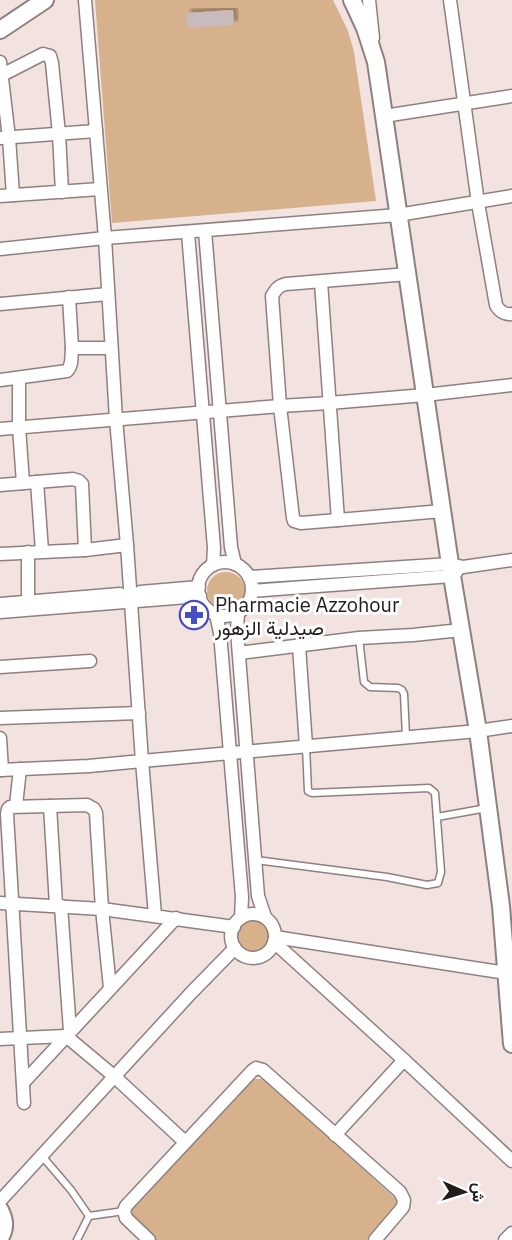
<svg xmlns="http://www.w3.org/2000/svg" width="512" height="1240" viewBox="0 0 512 1240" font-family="'IBM Plex Sans',Vazirmatn,sans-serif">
	<defs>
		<filter id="shadow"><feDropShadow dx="4.5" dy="-4.5" stdDeviation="1.5" flood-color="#0004"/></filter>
	</defs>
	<rect width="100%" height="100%" fill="#f2e2e0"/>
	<g fill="#d6b18b">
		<path d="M95 0H333L348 31 354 52 376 201 112 223Z"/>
		<circle cx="226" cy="591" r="19"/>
		<circle cx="254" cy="937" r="19"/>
		<path d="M254 1079H264L397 1200 399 1208 371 1240H156L132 1216V1207Z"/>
	</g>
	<path fill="#c9babe" filter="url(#shadow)" d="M233 10 234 25 188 28 186 13Z"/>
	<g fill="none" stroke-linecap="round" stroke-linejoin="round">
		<g stroke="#8f807f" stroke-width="9">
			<g id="lane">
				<path d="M359 638 364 682 370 687 398 688 402 690 404 694 406 737"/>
				<path d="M437 817 487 808"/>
				<path d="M256 860 387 877 427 885 438 883 441 872 435 793 429 788 312 793 308 791 306 747"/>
				<path d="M42 1156 71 1190 89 1216 77 1240"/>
				<path d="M89 1216 124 1211"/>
			</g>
		</g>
		<g stroke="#8f807f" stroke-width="15">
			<g id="street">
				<path d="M85 0 105 238 116 419 127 545 142 761 155 915"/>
				<path d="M369 0 373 38"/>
				<path d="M450 0 478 203 496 305C499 311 505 315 512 314"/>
				<path d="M0 62 9 138 13 195"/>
				<path d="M2 75 43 54 50 56 52 63 59 134 62 192"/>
				<path d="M384 116 512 96"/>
				<path d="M0 138 96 131"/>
				<path d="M0 196 100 189"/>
				<path d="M205 231 231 547 235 564"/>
				<path d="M188 233 214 548 213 565"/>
				<path d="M0 249 105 238 398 215 512 196"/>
				<path d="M321 282 338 520 442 511"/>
				<path d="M69 297 72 348"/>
				<path d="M0 304 108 294"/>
				<path d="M19 378V427L23 483"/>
				<path d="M0 380 67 371C73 365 71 355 72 348H111"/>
				<path d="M0 429 280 406 329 403 425 395 512 385"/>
				<path d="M37 482 42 551"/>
				<path d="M0 485 73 479 79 481 82 484 85 550"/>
				<path d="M338 520 301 523 294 521 293 518 280 406 272 296C276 289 278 286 286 284L408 274"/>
				<path d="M28 552V601"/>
				<path d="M0 554 85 550 127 545"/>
				<circle cx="225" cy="589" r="27"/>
				<path d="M249 577 450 564 463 567 512 560"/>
				<path d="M252 591 452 576 457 571"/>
				<path d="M140 592 199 587"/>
				<path d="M0 604 120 594"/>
				<path d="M0 612 200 596"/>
				<path d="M238 613 237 631 258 896 265 917"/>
				<path d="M216 614 220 633 242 897 241 918"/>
				<path d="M299 646 306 746"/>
				<path d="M239 653 359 638 413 635 461 630"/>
				<path d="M0 667 90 661"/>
				<path d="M0 718 139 713"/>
				<path d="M0 738 2 770"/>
				<path d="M0 770 89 766 142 761 478 731 512 726"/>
				<path d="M16 805 20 769"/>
				<path d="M50 806 56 905"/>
				<path d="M0 903 102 909 234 927"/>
				<path d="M61 906 70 1031"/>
				<circle cx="253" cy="936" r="22"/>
				<path d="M275 937 512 974"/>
				<path d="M274 942 404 1060 512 1161"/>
				<path d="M0 1039 66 1036 115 1077 185 1142"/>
				<path d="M23 1083 176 918"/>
				<path d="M24 1103 7 814 8 809 10 807 87 805 94 809 96 813 102 909 110 988"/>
				<path d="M335 1135 404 1060"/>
				<path d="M0 1201 191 993 235 948"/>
				<path d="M149 1240 126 1218 124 1211 126 1206 252 1071 256 1068 263 1070 400 1192 404 1200 403 1207 375 1240"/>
				<path d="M505 1240 512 1233"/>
			</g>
		</g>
		<g stroke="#8f807f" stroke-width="20">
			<g id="secondary">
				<path d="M352 0 365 28 376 62 384 116 450 564 478 731 501 906 512 1044"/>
				<path d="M0 30 45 0"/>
				<path d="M0 1210C5 1220 6 1228 0 1238"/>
			</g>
		</g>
		<use href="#lane" stroke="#fff" stroke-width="6"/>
		<use href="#street" stroke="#fff" stroke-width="12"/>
		<use href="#secondary" stroke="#fff" stroke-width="16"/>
	</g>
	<defs>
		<g id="pharmacy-ring" transform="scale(1.5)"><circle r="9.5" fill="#fff" stroke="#474dc3" stroke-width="1.5"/><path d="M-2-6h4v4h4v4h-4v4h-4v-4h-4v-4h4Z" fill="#474dc3"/></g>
	</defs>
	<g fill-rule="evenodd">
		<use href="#pharmacy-ring" x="194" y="615"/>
	</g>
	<g text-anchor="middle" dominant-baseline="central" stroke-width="6" stroke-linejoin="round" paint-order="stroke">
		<g font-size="20" fill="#211c1b" stroke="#fff" text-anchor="start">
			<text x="215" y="604">Pharmacie Azzohour<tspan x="215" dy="23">صيدلية الزهور</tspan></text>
		</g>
	</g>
	<g transform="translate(464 1192) rotate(93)" stroke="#ffffff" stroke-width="4.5" paint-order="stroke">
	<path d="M0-4.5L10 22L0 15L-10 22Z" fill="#211c1b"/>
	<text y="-9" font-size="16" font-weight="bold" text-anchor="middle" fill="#211c1b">ش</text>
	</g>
</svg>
